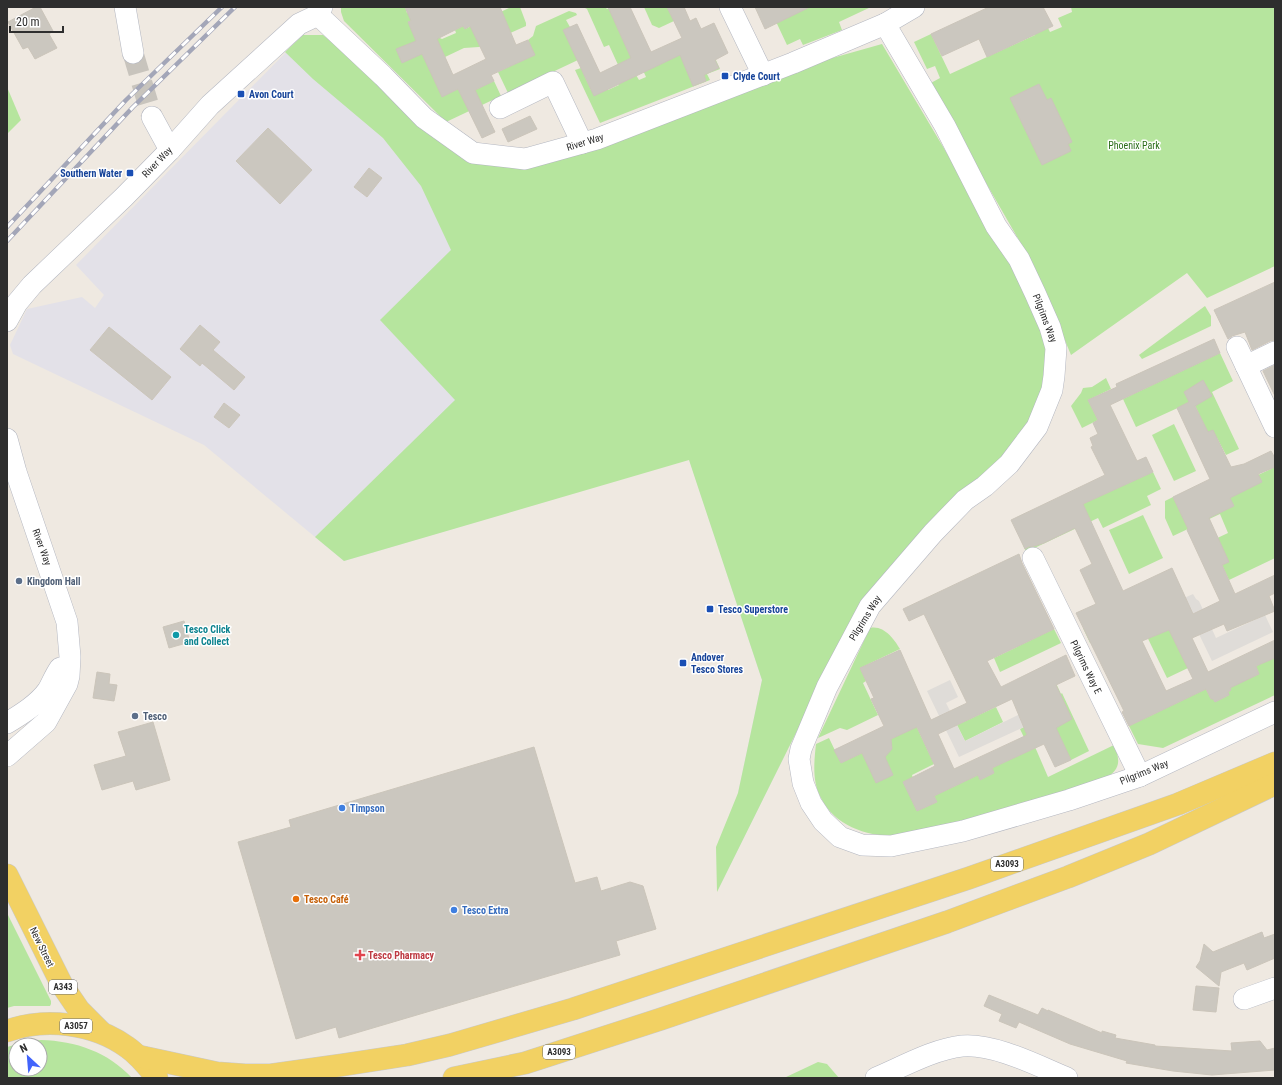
<svg xmlns="http://www.w3.org/2000/svg" width="1282" height="1085" viewBox="0 0 1282 1085" font-family="'Roboto Condensed',sans-serif">
	<rect width="100%" height="100%" fill="#efe9e1"/>
	<path fill="#e3e1e8" d="M303 35H323L381 82 420 128 470 160 530 168 882 44 858 608 717 892 762 680 689 459 344 561 204 445 13 354 10 345 27 309 82 297 95 308 104 295 76 265Z"/>
	<g fill="#b6e59e" fill-rule="evenodd">
		<path d="M341 7H405L407 13 411 12 414 19 408 22 442 96 458 89 462 96 494 81 501 96 446 122 344 21 341 12Z"/>
		<path d="M511 7H520L526 23V26L479 47 464 48 445 57 436 38 438 37 442 39 456 33 455 30 463 26 465 29Z"/>
		<path d="M583 7H605L607 9 610 8 615 19 614 20 630 55 638 58 619 67 609 45 604 47 587 9Z"/>
		<path d="M644 7H667L674 21 659 28 652 25Z"/>
		<path d="M798 7H871L839 22 842 30 803 45 800 39 787 45 771 11Z"/>
		<path d="M1071 7H1275V266L1207 298 1187 273 1071 355 1035 268 929 84 940 78 935 66 927 69 914 42 931 34 950 74 1035 35 1027 16 1039 10 1050 32 1062 27 1058 18 1072 12Z"/>
		<path d="M569 11 576 13 577 15 566 20 570 27 578 60 508 93 498 72 510 66 508 61 532 49 528 40 533 36 536 26Z"/>
		<path d="M303 35H323L381 82 420 128 470 160 530 168 797 68 882 44 1018 273 1050 357 1044 398 1007 453 858 608 717 892 716 847 738 793 762 680 689 460 344 561 315 537 455 400 380 320 451 250 421 186 383 138 313 79 285 52Z"/>
		<path d="M707 41 720 69 707 74 710 80 600 123 575 70 581 68 591 90 605 83 608 90 619 85 616 79 636 75 639 80 646 77 641 66Z"/>
		<path d="M7 87 21 120 7 134Z"/>
		<path d="M1205 306 1211 316V326L1142 359 1139 355Z"/>
		<path d="M1220 353 1233 381 1212 392 1239 449 1226 455 1217 438 1211 440 1193 401 1136 427 1123 399Z"/>
		<path d="M1106 378 1111 389 1088 400 1098 420 1082 428 1071 406 1081 393 1083 388 1092 387Z"/>
		<path d="M1174 424 1196 471 1174 481 1152 435Z"/>
		<path d="M1275 467V558L1229 580 1211 541 1228 533 1220 514 1173 536 1165 518V501L1173 497 1180 511Z"/>
		<path d="M1153 472 1161 489 1147 496 1151 505 1103 528 1098 518 1026 552 1021 540 1029 536 1076 507Z"/>
		<path d="M1143 515 1163 558 1129 574 1109 530Z"/>
		<path d="M1160 610 1188 668 1167 678 1139 620 1090 643 1083 628 1110 615Z"/>
		<path d="M870 628C884 625 894 639 900 649L860 668 866 681 863 683 878 715 847 730 840 728 818 738Z"/>
		<path d="M1054 629 1061 643 1000 672 994 658Z"/>
		<path d="M1275 657V695L1163 748 1138 744 1129 726 1206 689 1211 699H1213L1215 702 1229 695 1228 692 1231 690 1226 680 1248 679 1259 674 1256 666Z"/>
		<path d="M1054 679 1061 694 1062 693 1089 751 1071 760 1043 703Z"/>
		<path d="M907 706 934 764 912 775 916 787 912 778 903 782 917 811 937 802 934 796 978 775 980 780 994 773 992 768 1030 750 1020 729 1026 726 1048 777 1114 745C1121 762 1120 769 1105 779 1068 790 1031 801 995 812 971 819 946 828 922 833 886 841 839 834 821 798 812 782 814 762 816 744L829 738 841 763 881 744 889 752 892 748 889 740 899 735Z"/>
		<path d="M996 707 1003 722 965 741 957 725Z"/>
		<path d="M7 913 51 1001V1004L50 1006H14L7 1008Z"/>
		<path d="M41 1040C76 1041 108 1052 132 1078H7V1047L25 1042ZM16 1045H40V1069H16Z"/>
		<path d="M818 1062 827 1064 839 1078H784Z"/>
	</g>
	<g fill="#dfdcd8">
		<path d="M1193 594 1196 599 1199 601 1216 638 1265 615 1273 632 1212 661 1182 599Z"/>
		<path d="M950 680 958 697 946 703 965 741 1022 713 1026 726 959 757 927 691Z"/>
	</g>
	<g fill="#cbc7bf" stroke="#cbc5ba" fill-rule="evenodd">
		<path d="M36 7H40L53 31 49 34 57 48 35 59 28 47 23 49 8 22Z"/>
		<path d="M405 7H500L516 45 528 40 535 55 491 75 494 81 475 90 495 132 482 138 458 89 442 97 422 54 402 63 396 49 416 41 408 22 411 21ZM463 26 465 29 470 26 486 59 453 75 437 39Z"/>
		<path d="M608 7H630L651 52 682 38 667 7H684L690 21 696 18 701 29 714 23 728 53 715 60 719 68 704 75 706 81 693 86 680 55 594 96 563 30 577 24 600 73 631 58Z"/>
		<path d="M755 7H810L765 29Z"/>
		<path d="M989 7H1043L1053 26 987 57 979 39 942 56 931 34Z"/>
		<path d="M1039 84 1047 100 1051 98 1072 142 1068 144 1071 151 1042 165 1010 98Z"/>
		<path d="M530 116 537 129 508 142 502 129Z"/>
		<path d="M268 128 312 170 280 204 236 161Z"/>
		<path d="M369 168 382 178 367 197 354 187Z"/>
		<path d="M1275 282V340L1270 341 1252 350 1245 332 1232 336 1228 339 1214 310Z"/>
		<path d="M200 325 220 342 213 350 245 377 234 390 202 363 200 366 180 349Z"/>
		<path d="M109 327 171 377 152 400 90 350Z"/>
		<path d="M1214 339 1220 353 1110 405 1137 461 1146 457 1153 472 1083 504 1123 591 1172 568 1193 614 1220 601 1187 530 1188 529 1173 497 1210 479 1177 408 1189 402 1184 392 1203 380 1212 396 1195 406 1208 432 1213 430 1231 467 1244 464 1271 451 1275 458V467L1258 474 1262 482 1230 498 1234 506 1209 518 1229 562 1222 565 1235 594 1275 575V593L1269 596 1275 611 1227 631 1224 624 1192 638 1208 672 1275 640V658L1256 666 1259 674 1230 688 1231 690 1228 692 1229 695 1215 702 1213 699H1211L1206 689 1129 726 1122 712 1124 711 1076 613 1096 604 1080 570 1092 564 1075 528 1044 543 1035 546 1028 547 1025 549 1011 520 1105 475 1091 447 1093 446 1090 438 1098 434 1093 423 1098 420 1088 400 1117 387 1116 384ZM1169 630 1193 679 1166 691 1142 641Z"/>
		<path d="M1275 365V396L1263 371Z"/>
		<path d="M224 403 240 415 229 428 214 417Z"/>
		<path d="M1019 554 1022 563 1054 629 987 661 1001 687 1066 655 1075 676 1056 685 1072 719 1056 728 1071 760 1055 767 1044 744 992 768 994 773 980 780 978 775 934 796 937 802 917 811 903 782 935 766 917 727 891 739 892 749 885 757 893 775 876 783 862 753 841 763 834 750 884 726 871 699 874 698 860 668 900 650 931 720 967 703 924 614 909 621 903 609ZM1012 699 1027 735 954 769 938 734Z"/>
		<path d="M184 621 190 642 169 648 163 627Z"/>
		<path d="M97 672 110 674 109 684 117 685 114 701 93 698Z"/>
		<path d="M153 722 170 780 136 790 133 781 102 790 94 765 126 756 118 732Z"/>
		<path d="M534 747 575 883 597 877 601 891 630 882 643 886 656 929 616 941 620 955 339 1038 336 1027 296 1039 238 842 291 827 289 820Z"/>
		<path d="M1262 932 1264 938 1275 934V958L1247 970 1244 963 1221 972 1219 986 1196 967 1200 961 1204 944 1213 952Z"/>
		<path d="M1196 986 1219 988 1216 1012 1193 1010Z"/>
		<path d="M989 995 1038 1015 1042 1008 1048 1011V1010L1102 1033V1031L1116 1035 1115 1038 1155 1045V1046L1232 1051 1231 1043 1260 1041 1267 1050 1275 1048V1070L1212 1075 1173 1071 1126 1063 1127 1061 1070 1044 1019 1022 1016 1028 999 1021 1002 1014 984 1006Z"/>
	</g>
	<g fill="none" stroke-linecap="round" stroke-linejoin="round">
		<path stroke="#c8c4bd" stroke-width="21" stroke-dasharray="21 10" stroke-linecap="butt" d="M133 53 152 117"/>
		<g stroke="#b4b7c1" stroke-width="22">
			<g id="street">
				<path d="M125 7 133 53"/>
				<path d="M730 7 763 75"/>
				<path d="M318 15 383 76 424 118 473 153 525 159 597 139 793 63 885 24 914 7"/>
				<path d="M885 24 945 126 996 226 1019 259 1035 293 1050 327 1056 348 1054 376 1052 390 1037 427 1009 464 985 486 965 500 933 533 870 606 827 687 801 749 799 759 803 783 811 803 823 821 840 837 862 845 891 846 963 831 1069 800 1140 776 1275 712"/>
				<path d="M500 108 553 82 582 143"/>
				<path d="M152 117 170 150"/>
				<path d="M7 321 17 303 32 285 124 197 170 150 210 105 299 24 318 15 322 7"/>
				<path d="M1237 347 1275 427"/>
				<path d="M1246 366 1275 352"/>
				<path d="M7 439 16 472 67 622 70 657 69 676 67 684 46 722 7 756"/>
				<path d="M1033 558 1140 776"/>
				<path d="M7 723C22 714 38 704 48 690 52 683 55 675 60 668"/>
				<path d="M1244 999 1275 988"/>
				<path d="M876 1078C902 1067 934 1049 962 1046 994 1043 1038 1066 1067 1078"/>
			</g>
		</g>
		<g stroke="#c9c9c9" stroke-width="23">
			<g id="primary">
				<path d="M7 875 62 985 79 1010 101 1032"/>
				<path d="M7 1031C45 1017 94 1023 127 1047 139 1055 148 1067 157 1078"/>
				<path d="M138 1056 217 1073 245 1075H271L342 1065 407 1055 450 1045 573 1009 969 878 1178 804 1275 763"/>
				<path d="M454 1078 525 1063 661 1019 947 922 1068 877 1149 844 1275 784"/>
			</g>
		</g>
		<use href="#street" stroke="#fff" stroke-width="21"/>
		<use href="#primary" stroke="#f2d163" stroke-width="22"/>
		<g stroke="#a3a6b8" stroke-width="4.5">
			<g id="rail">
				<path d="M7 227 126 100 222 7"/>
				<path d="M7 241 133 107 235 7"/>
			</g>
		</g>
		<use href="#rail" stroke="#fff" stroke-width="3" stroke-dasharray="9" stroke-linecap="butt"/>
	</g>
	<g fill="#1a4fb4" stroke="#fff" stroke-width="1.5">
		<rect x="721" y="72" width="8" height="8" rx="2"/>
		<rect x="237" y="90" width="8" height="8" rx="2"/>
		<rect x="126" y="169" width="8" height="8" rx="2"/>
		<rect x="706" y="605" width="8" height="8" rx="2"/>
		<rect x="679" y="659" width="8" height="8" rx="2"/>
	</g>
	<g fill="#5c6f8a" stroke="#fff" stroke-width="1.5">
		<circle cx="19" cy="581" r="4"/>
		<circle cx="135" cy="716" r="4"/>
	</g>
	<circle fill="#0f9aa8" stroke="#fff" stroke-width="1.5" cx="176" cy="635" r="4"/>
	<g fill="#3f7fe0" stroke="#fff" stroke-width="1.5">
		<circle cx="342" cy="808" r="4"/>
		<circle cx="454" cy="910" r="4"/>
	</g>
	<circle fill="#e8710a" stroke="#fff" stroke-width="1.5" cx="296" cy="899" r="4"/>
	<path fill="#e0444e" stroke="#fff" stroke-width="1.5" d="M358 949h4v4h4v4h-4v4h-4v-4h-4v-4h4z"/>
	<g text-anchor="middle" dominant-baseline="central" stroke-width="3" stroke-linejoin="round" paint-order="stroke">
		<g fill="#fff" stroke="#6d6d6d" stroke-width="1">
			<rect x="991" y="857" width="32" height="14" rx="3"/>
			<rect x="49" y="980" width="28" height="14" rx="3"/>
			<rect x="60" y="1019" width="32" height="14" rx="3"/>
			<rect x="543" y="1045" width="32" height="14" rx="3"/>
		</g>
		<g font-size="9" font-weight="bold" fill="#2e2e2e">
			<text x="1007" y="864">A3093</text>
			<text x="63" y="987">A343</text>
			<text x="76" y="1026">A3057</text>
			<text x="559" y="1052">A3093</text>
		</g>
		<g font-size="10" font-weight="bold" fill="#164399" stroke="#fff" text-anchor="start">
			<text x="733" y="76">Clyde Court</text>
			<text x="249" y="94">Avon Court</text>
			<text x="122" y="173" text-anchor="end">Southern Water</text>
			<text x="718" y="609">Tesco Superstore</text>
			<text x="691" y="657">Andover<tspan x="691" dy="12">Tesco Stores</tspan></text>
		</g>
		<g font-size="10" fill="#2e2e2e" stroke="#fff">
			<text transform="translate(585 142) rotate(-17)">River Way</text>
			<text transform="translate(157 162) rotate(-46)">River Way</text>
			<text transform="translate(1045 318) rotate(69)">Pilgrims Way</text>
			<text transform="translate(42 547) rotate(70)">River Way</text>
			<text transform="translate(865 618) rotate(-58)">Pilgrims Way</text>
			<text transform="translate(1086 667) rotate(64)">Pilgrims Way E</text>
			<text transform="translate(1144 772) rotate(-22)">Pilgrims Way</text>
			<text transform="translate(42 947) rotate(64)">New Street</text>
		</g>
		<g font-size="10" fill="#2c6e1b" stroke="#fff">
			<text x="1134" y="145">Phoenix Park</text>
		</g>
		<g font-size="10" font-weight="bold" fill="#4e5e75" stroke="#fff" text-anchor="start">
			<text x="27" y="581">Kingdom Hall</text>
			<text x="143" y="716">Tesco</text>
		</g>
		<g font-size="10" font-weight="bold" fill="#0d838f" stroke="#fff" text-anchor="start">
			<text x="184" y="629">Tesco Click<tspan x="184" dy="12">and Collect</tspan></text>
		</g>
		<g font-size="10" font-weight="bold" fill="#366cbe" stroke="#fff" text-anchor="start">
			<text x="350" y="808">Timpson</text>
			<text x="462" y="910">Tesco Extra</text>
		</g>
		<g font-size="10" font-weight="bold" fill="#c56008" stroke="#fff" text-anchor="start">
			<text x="304" y="899">Tesco Café</text>
		</g>
		<g font-size="10" font-weight="bold" fill="#be3a42" stroke="#fff" text-anchor="start">
			<text x="368" y="955">Tesco Pharmacy</text>
		</g>
	</g>
	<rect width="1282" height="1085" fill="none" stroke="#2e2e2e" stroke-width="16"/>
	<g transform="translate(28 1057) rotate(334)"><circle r="19" fill="#ffffff" stroke="#ababab"/>
	<path d="M0-3L7 15L0 10L-7 15Z" fill="#4264fb"/>
	<text y="-6" font-size="11" font-weight="bold" text-anchor="middle" fill="#2e2e2e">N</text>
	</g>
	<path d="M10 26v6h53v-6" fill="none" stroke="#2e2e2e" stroke-width="2"/>
	<text x="16" y="26" font-size="12" fill="#2e2e2e" stroke="#ffffff" stroke-width="3" paint-order="stroke">20 m</text>
</svg>
